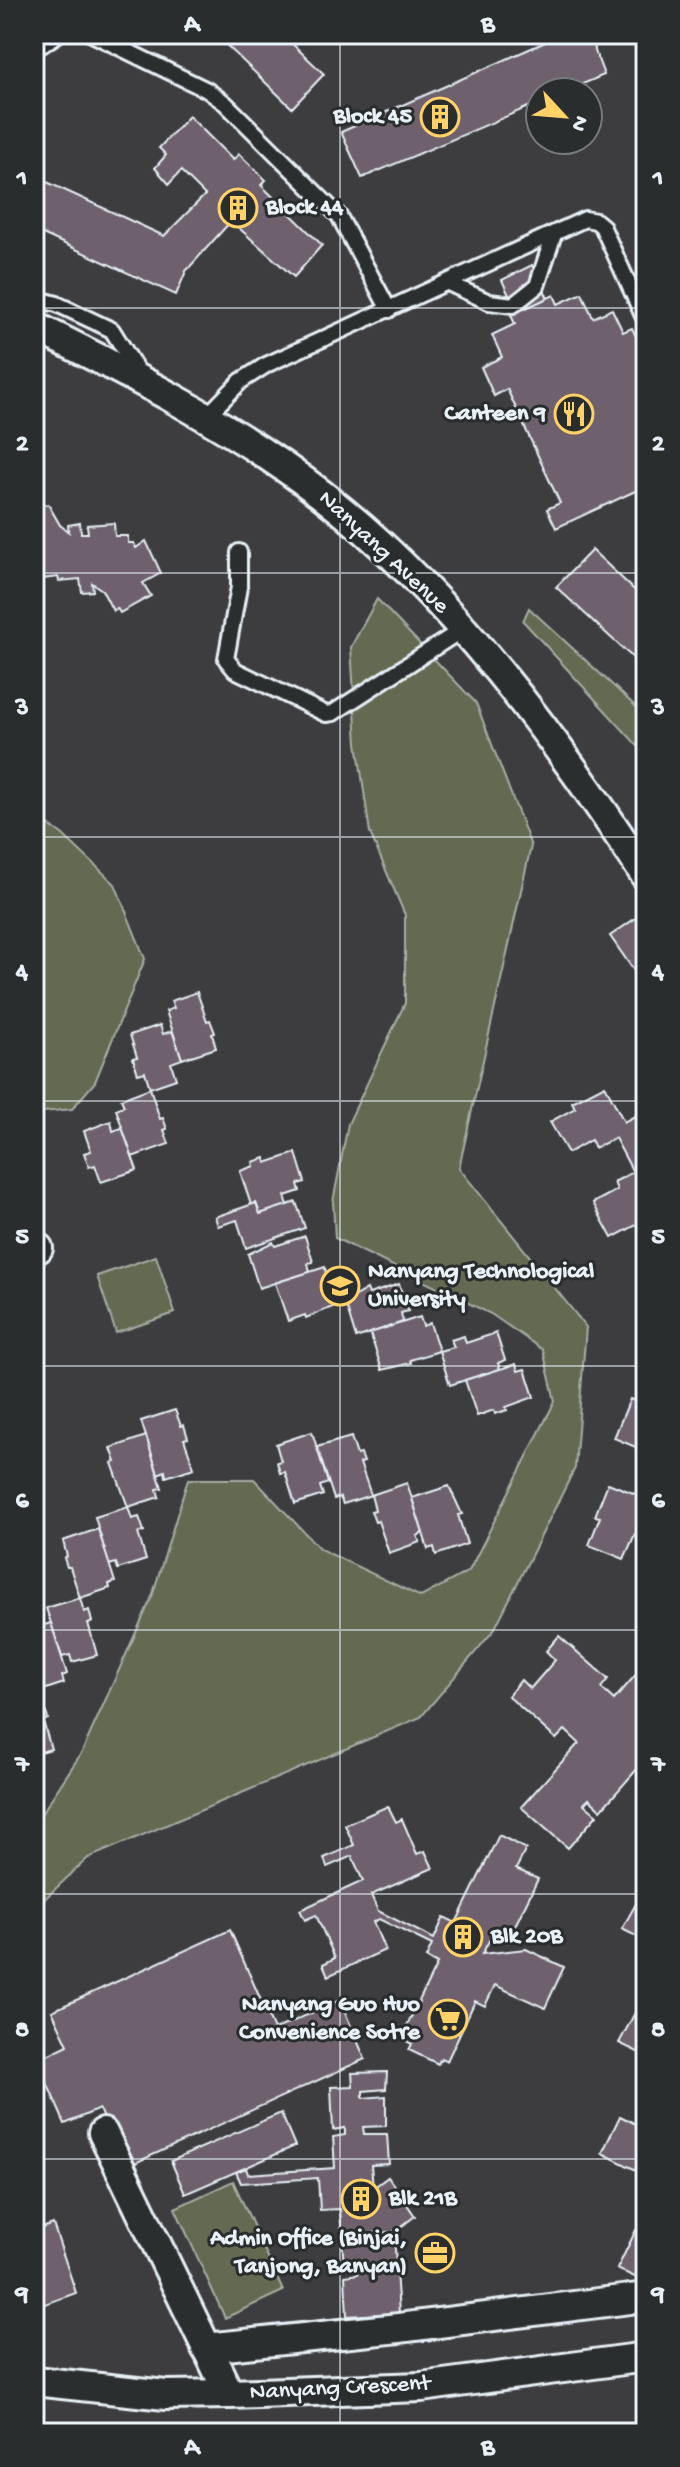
<svg xmlns="http://www.w3.org/2000/svg" width="680" height="2467" viewBox="0 0 680 2467" font-family="'Gochi Hand',sans-serif">
	<rect width="100%" height="100%" fill="#2a2d2e"/>
	<filter id="ink" filterUnits="userSpaceOnUse"><feTurbulence type="fractalNoise" baseFrequency=".0125" numOctaves="2"/><feDisplacementMap in="SourceGraphic" scale="16" xChannelSelector="R" yChannelSelector="G"/><feConvolveMatrix kernelMatrix="1 2 1 2 8 2 1 2 1" color-interpolation-filters="sRGB"/></filter>
	<g filter="url(#ink)">
		<path fill="#3e3c41" fill-rule="evenodd" d="M34 34H646V2433H34ZM540 92H588V140H540Z"/>
		<g fill="#646b51" stroke="#a6aea4" stroke-width="2">
			<path d="M377 599 476 703 531 846 459 1168 586 1327 575 1468 494 1630 421 1717 88 1858 34 1909V1825L82 1752 152 1597 188 1479H254L320 1549 421 1597 469 1571 555 1401 543 1350 491 1314 335 1238 333 1202 348 1124 405 1003V915L370 833 357 743 351 647Z"/>
			<path d="M529 608 646 716V755L523 621Z"/>
			<path d="M34 815 62 834 115 884 145 959 95 1082 72 1109 34 1113Z"/>
			<path d="M156 1256 175 1313 116 1333 97 1276Z"/>
			<path d="M233 2181 283 2291 225 2318 175 2208Z"/>
		</g>
		<g fill="#6e606d" stroke="#e8f1f8" stroke-width="2">
			<path d="M215 34H282L324 74 292 108Z"/>
			<path d="M552 34H594L595 51 604 75 564 92H540V102L362 178 341 132 552 39Z"/>
			<path d="M189 116 233 160 239 154 266 180 261 185 322 245 294 277 231 221 186 271 176 295 34 230V176L164 236 205 195 181 171 169 184 155 168 166 155 159 148Z"/>
			<path d="M532 265 548 298 517 313 502 280Z"/>
			<path d="M582 293 593 318 612 309 623 332 632 328 646 357V486L556 528 547 509 560 503 507 389 494 396 481 367 502 357 492 335 515 324 511 315 554 295 558 304Z"/>
			<path d="M42 502 45 505 48 504 60 525 69 532 68 525 80 523 81 533H88L87 525 114 523 115 536H128V543H134L136 548 146 541 161 573 143 583 151 596 120 613 117 608 113 611 102 590 92 583 93 591 82 592 80 579 59 581 58 577 34 580V506Z"/>
			<path d="M592 550 646 601V670L556 587Z"/>
			<path d="M646 911V988L610 936Z"/>
			<path d="M197 992 207 1021 210 1020 215 1033 212 1034 216 1048 182 1059 166 1011 174 1008 171 1001Z"/>
			<path d="M160 1025 163 1034 172 1031 182 1059 171 1063 176 1079 150 1088 145 1072 138 1074 133 1058 137 1057 130 1035Z"/>
			<path d="M605 1085 624 1122 646 1110V1224L640 1228 638 1224 612 1238 593 1203 617 1190 614 1182 633 1172 615 1138 595 1148 591 1140 568 1153 550 1122 575 1108 572 1102Z"/>
			<path d="M150 1088 160 1119 163 1118 167 1129 164 1130 169 1144 132 1157 116 1109 124 1106 121 1099Z"/>
			<path d="M111 1121 113 1131 122 1128 137 1170 101 1182 95 1165 89 1167 84 1153 91 1151 84 1131Z"/>
			<path d="M296 1153 305 1182 298 1184 300 1191 285 1196 288 1205 260 1214 256 1203 251 1205 240 1171 254 1166 253 1162 265 1158 266 1163Z"/>
			<path d="M296 1202 305 1228 246 1248 237 1220 218 1226 215 1217 256 1203 260 1214Z"/>
			<path d="M305 1236 313 1262 308 1263 310 1272 259 1288 248 1254 273 1242 275 1246Z"/>
			<path d="M325 1267 326 1273 335 1271 345 1302 306 1318 305 1315 288 1321 275 1283Z"/>
			<path d="M399 1284 408 1311 401 1313 403 1322 356 1338 345 1302 367 1289 369 1294Z"/>
			<path d="M420 1317 423 1326 430 1323 439 1351 410 1360 411 1363 382 1370 370 1333Z"/>
			<path d="M496 1333 505 1360 498 1363 500 1369 450 1385 439 1351 454 1347 451 1340 464 1336 466 1343Z"/>
			<path d="M516 1364 518 1371 525 1369 534 1397 506 1407 507 1410 495 1414 494 1410 477 1416 465 1380Z"/>
			<path d="M630 1399 646 1406V1462L639 1459 643 1450 614 1438Z"/>
			<path d="M175 1410 181 1426 184 1425 188 1438 184 1439 194 1468 166 1477 165 1471 158 1474 141 1421Z"/>
			<path d="M312 1432 328 1483 320 1486 323 1495 295 1504 285 1472 280 1473 277 1462 281 1461 276 1444Z"/>
			<path d="M146 1436 162 1488 157 1489 159 1497 128 1507 112 1463 116 1462 111 1448Z"/>
			<path d="M351 1437 357 1455 361 1454 364 1462 360 1463 371 1495 343 1504 340 1497 334 1499 317 1447Z"/>
			<path d="M407 1483 423 1533 417 1536 420 1542 389 1553 378 1521 375 1522 371 1511 375 1510 371 1495Z"/>
			<path d="M608 1483 643 1497 646 1489V1528L642 1536 635 1534 624 1559 589 1545 600 1517 595 1516Z"/>
			<path d="M449 1486 462 1514 458 1515 467 1544 436 1555 434 1547 428 1549 412 1498Z"/>
			<path d="M128 1507 132 1519 139 1517 144 1531 138 1533 146 1560 118 1569 116 1563 109 1565 95 1517Z"/>
			<path d="M98 1529 115 1582 109 1584 110 1588 80 1598 70 1567H67L64 1558 67 1556 63 1541Z"/>
			<path d="M80 1598 84 1612 89 1610 92 1622 88 1623 97 1655 72 1662 70 1655 62 1657 46 1608Z"/>
			<path d="M51 1623 67 1674 62 1676 64 1683 34 1693V1628Z"/>
			<path d="M559 1636 608 1679 601 1688 614 1700 646 1663V1759L601 1810 589 1799 584 1804 597 1815 568 1848 521 1807 579 1743 565 1730 556 1739 508 1696 521 1680 530 1689 555 1660 546 1651Z"/>
			<path d="M34 1697 38 1709 44 1707 48 1719 43 1721 51 1749 34 1754Z"/>
			<path d="M388 1806 396 1822 402 1819 417 1854 425 1851 433 1868 371 1895 378 1911 434 1939 444 1917 456 1923 499 1835 526 1849 516 1869 538 1879 507 1942 492 1935 482 1954 526 1949 564 1967 545 2008 495 1985 485 2006 475 2001 447 2061 441 2058 438 2064 409 2050 412 2044 401 2038 437 1964 426 1958 432 1945 379 1919 373 1922 385 1950 328 1976 323 1964 335 1958 316 1915 305 1920 300 1910 363 1881 352 1856 327 1867 324 1858 354 1845 345 1825Z"/>
			<path d="M638 1900 646 1904V1941L622 1929Z"/>
			<path d="M230 1930 274 2030 340 2000 365 2059 124 2168 99 2109 65 2124 37 2060 68 2045 52 2011Z"/>
			<path d="M646 1992V2056L619 2043Z"/>
			<path d="M387 2072 386 2089 363 2091V2098L386 2096V2126L363 2127 364 2134H387L389 2164 371 2165 373 2188 388 2177 415 2216 394 2232 370 2233V2237L394 2235 396 2265 374 2267V2274L396 2271 399 2313 347 2316 345 2276 358 2274V2267L344 2269 340 2209 320 2210 318 2178 241 2183 236 2172 246 2168 248 2174 335 2168 333 2137 345 2135V2128L333 2130 331 2087 353 2086 352 2073Z"/>
			<path d="M281 2113 295 2146 185 2194 171 2161Z"/>
			<path d="M620 2116 646 2129V2175L602 2153Z"/>
			<path d="M53 2224 76 2293 34 2308V2231Z"/>
			<path d="M636 2230 646 2235V2282L617 2269Z"/>
		</g>
		<g fill="none" stroke-linecap="round" stroke-linejoin="round">
			<g stroke="#e8f1f8" stroke-width="20">
				<g id="lane">
					<path d="M92 34 207 90 225 103 339 216 389 310"/>
					<path d="M34 50 58 34"/>
					<path d="M448 283 489 302 513 305 537 286 554 234"/>
					<path d="M34 298 57 304 112 330 138 372"/>
					<path d="M207 416 241 381 266 365 585 219 596 221 602 226 646 322"/>
					<path d="M239 552V587L226 659 235 670 326 714 333 713 463 629"/>
				</g>
			</g>
			<g stroke="#e8f1f8" stroke-width="34">
				<g id="street">
					<path d="M34 326C134 376 233 426 321 494 450 593 558 741 646 876"/>
					<path d="M34 1245 38 1248"/>
					<path d="M103 2133 229 2394"/>
					<path d="M206 2348 399 2328 646 2297"/>
					<path d="M34 2381 166 2395 229 2394 421 2387 646 2357"/>
				</g>
			</g>
			<use href="#lane" stroke="#2a2d2e" stroke-width="14"/>
			<use href="#street" stroke="#2a2d2e" stroke-width="28"/>
		</g>
	</g>
	<path fill="none" stroke="#e8f1f8" stroke-width="2" stroke-opacity="0.55" d="M340 34V2433M34 308H646M34 573H646M34 837H646M34 1101H646M34 1366H646M34 1630H646M34 1894H646M34 2159H646"/>
	<defs>
		<g id="building-ring" transform="scale(2)"><circle r="9.5" fill="#2a2d2e" stroke="#ffd166" stroke-width="1.5"/><path d="M-4-6H4V6H1V3H-1V6H-4ZM-2.5-4.3h1.7v1.8h-1.7ZM.8-4.3h1.7v1.8H.8ZM-2.5-1h1.7V.8h-1.7ZM.8-1h1.7V.8H.8Z" fill="#ffd166"/></g>
		<g id="restaurant-ring" transform="scale(2)"><circle r="9.5" fill="#2a2d2e" stroke="#ffd166" stroke-width="1.5"/><path d="M-5-6h1v4h1v-4h1v4h1v-4h1v5L-1.5 .5V6h-2V.5L-5-1ZM5-6V6H3V1.5H1.5Q1.5-4 5-6Z" fill="#ffd166"/></g>
		<g id="university-ring" transform="scale(2)"><circle r="9.5" fill="#2a2d2e" stroke="#ffd166" stroke-width="1.5"/><path d="M0-5L7-2L0 1L-7-2ZM-4 1L0 2.5L4 1V4Q0 6-4 4Z" fill="#ffd166"/></g>
		<g id="supermarket-ring" transform="scale(2)"><circle r="9.5" fill="#2a2d2e" stroke="#ffd166" stroke-width="1.5"/><path d="M-6-5.5h2.5l.6 2H6L4.5 2H-2.5L-4.4-4H-6ZM-1.5 3.2a1.3 1.3 0 1 0 .1 0ZM3 3.2a1.3 1.3 0 1 0 .1 0Z" fill="#ffd166"/></g>
		<g id="office-ring" transform="scale(2)"><circle r="9.5" fill="#2a2d2e" stroke="#ffd166" stroke-width="1.5"/><path d="M-6-3h4V-5.5h4V-3h4V5H-6ZM-1-4.5V-3h2v-1.5ZM-6 0V1H6V0Z" fill="#ffd166"/></g>
	</defs>
	<g fill-rule="evenodd">
		<use href="#building-ring" x="440" y="117"/>
		<use href="#building-ring" x="238" y="208"/>
		<use href="#restaurant-ring" x="574" y="414"/>
		<use href="#university-ring" x="340" y="1286"/>
		<use href="#building-ring" x="463" y="1937"/>
		<use href="#supermarket-ring" x="448" y="2019"/>
		<use href="#building-ring" x="361" y="2199"/>
		<use href="#office-ring" x="435" y="2253"/>
	</g>
	<g text-anchor="middle" dominant-baseline="central" stroke-width="6" stroke-linejoin="round" paint-order="stroke">
		<g font-size="24" font-weight="bold" fill="#e8f1f8" stroke="#2a2d2e" text-anchor="end">
			<text x="412" y="117">Block 45</text>
			<text x="266" y="208" text-anchor="start">Block 44</text>
			<text x="546" y="414">Canteen 9</text>
			<text x="368" y="1272" text-anchor="start">Nanyang Technological<tspan x="368" dy="28">University</tspan></text>
			<text x="491" y="1937" text-anchor="start">Blk 20B</text>
			<text x="420" y="2005">Nanyang Guo Huo<tspan x="420" dy="28">Convenience Sotre</tspan></text>
			<text x="389" y="2199" text-anchor="start">Blk 21B</text>
			<text x="407" y="2239">Admin Office (Binjai,<tspan x="407" dy="28">Tanjong, Banyan)</tspan></text>
		</g>
		<g font-size="24" fill="#e8f1f8" stroke="#2a2d2e">
			<text transform="translate(383 553) rotate(43)">Nanyang Avenue</text>
			<text transform="translate(340 2389) rotate(-3)">Nanyang Crescent</text>
		</g>
	</g>
	<rect width="680" height="2467" fill="none" stroke="#2a2d2e" stroke-width="88"/>
	<g transform="translate(564 116) rotate(116)"><circle r="38" fill="#2a2d2e" stroke="#767b7f" stroke-width="2"/>
	<path d="M0-6L14 30L0 20L-14 30Z" fill="#ffd166"/>
	<text y="-12" font-size="22" font-weight="bold" text-anchor="middle" fill="#e8f1f8">N</text>
	</g>
	<rect x="44" y="44" width="592" height="2379" fill="none" stroke="#e8f1f8" stroke-width="3"/>
	<g font-size="26" text-anchor="middle" font-weight="bold" fill="#e8f1f8">
		<text x="192" y="31">A</text>
		<text x="488" y="31">B</text>
		<text x="22" y="185">1</text>
		<text x="658" y="185">1</text>
		<text x="22" y="450">2</text>
		<text x="658" y="450">2</text>
		<text x="22" y="714">3</text>
		<text x="658" y="714">3</text>
		<text x="22" y="978">4</text>
		<text x="658" y="978">4</text>
		<text x="22" y="1243">5</text>
		<text x="658" y="1243">5</text>
		<text x="22" y="1507">6</text>
		<text x="658" y="1507">6</text>
		<text x="22" y="1771">7</text>
		<text x="658" y="1771">7</text>
		<text x="22" y="2036">8</text>
		<text x="658" y="2036">8</text>
		<text x="22" y="2300">9</text>
		<text x="658" y="2300">9</text>
		<text x="192" y="2454">A</text>
		<text x="488" y="2454">B</text>
	</g>
</svg>
